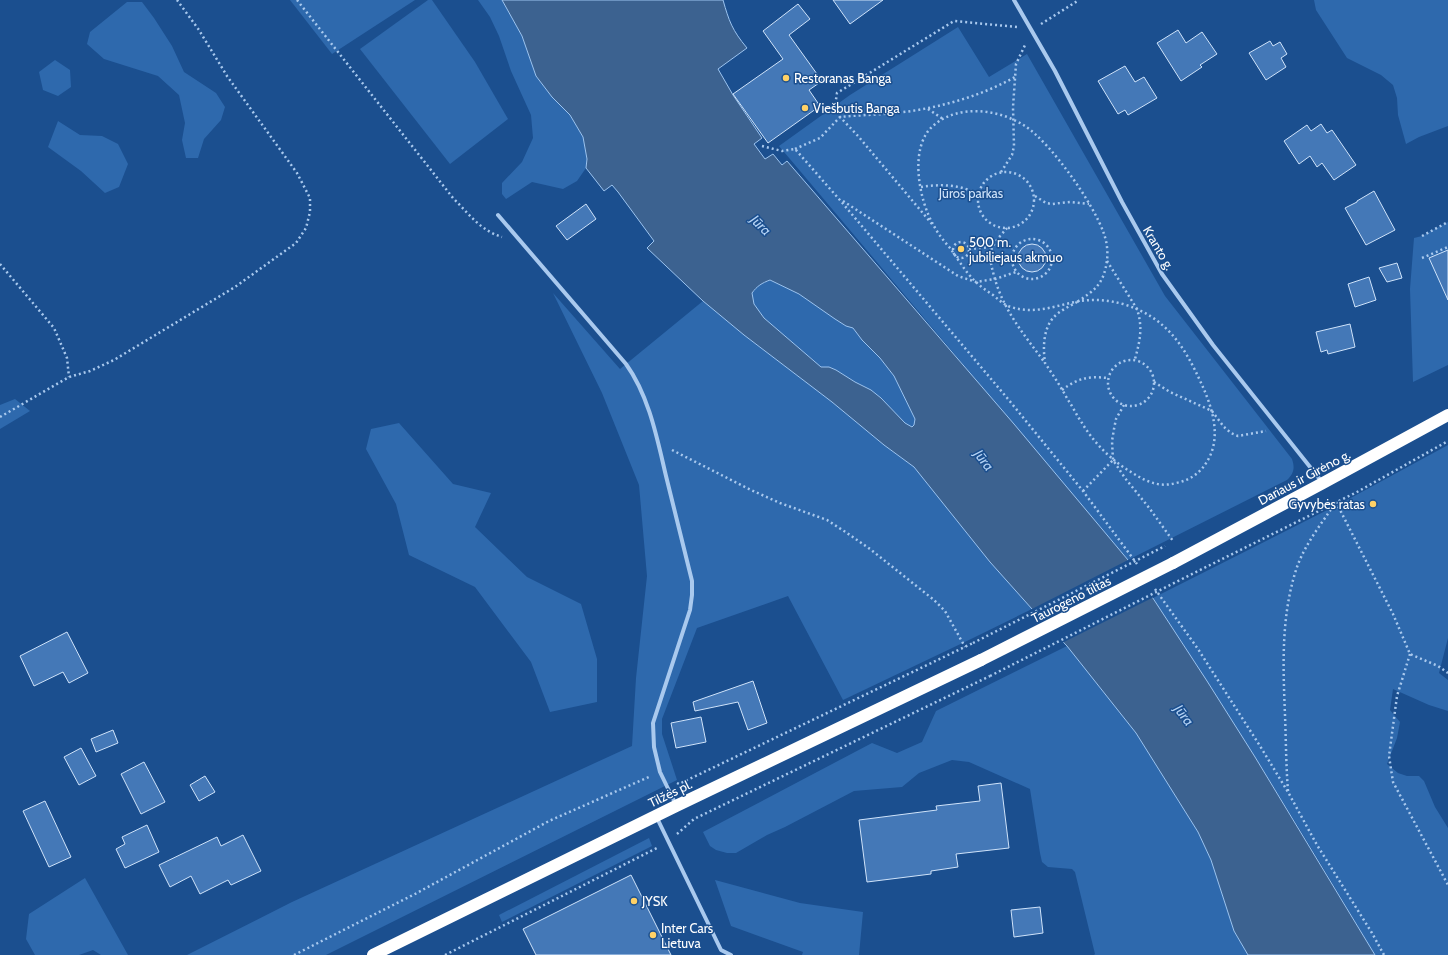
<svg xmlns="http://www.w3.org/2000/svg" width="1448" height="955" viewBox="0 0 1448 955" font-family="Cabin,sans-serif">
	<rect width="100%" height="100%" fill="#1b4f8f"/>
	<g fill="#2e69ad">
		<path d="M290 0H415L332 54Z"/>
		<path d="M428 0H432L475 62 508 119 450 164 360 49Z"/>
		<path d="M478 0H502L522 36 536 76 552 97 570 115 583 137 587 159 586 168 577 181 563 189 532 182 506 199 502 194V183L522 162 533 138 531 115 511 71 499 36 490 17Z"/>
		<path d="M1314 0H1448V126L1419 137 1406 144 1398 115 1397 98 1393 85 1381 75 1347 58 1316 10Z"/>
		<path d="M127 2H142L154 18 172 46 184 72 216 93 225 107 221 120 204 139 198 158H186L182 140 185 123 179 95 158 76 104 59 87 44 90 32Z"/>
		<path d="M958 27 989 77 1027 54 1165 296 1292 459C1295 468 1294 473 1287 480L1128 560 779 146 850 95Z"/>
		<path d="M55 60 70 70 71 87 58 96 43 90 39 72Z"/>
		<path d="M58 121 80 135 102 136 118 144 128 164 119 187 105 193 81 171 48 147Z"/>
		<path d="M1448 222V365L1413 382 1410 289 1414 238 1422 236Z"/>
		<path d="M770 280 799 294 846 326 853 328 862 340 880 358 894 376 915 419 914 425 912 427 905 423 881 398 871 390 855 382 836 370 829 367H821L764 318 754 304 752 293C757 286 762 283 770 280Z"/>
		<path d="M553 293 620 369 703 301 744 335 832 402 884 445 914 467 990 562 1032 609 971 639 843 700 788 596 697 628 662 719V734L677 780 326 955H187L292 902 632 746 636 678 647 576 639 485 602 393Z"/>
		<path d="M15 399 30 411 0 429V405Z"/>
		<path d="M399 423 453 484 491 493 475 527 527 577 581 604 597 659V702L550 712 531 662 475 587 409 555 396 504 366 449 371 429Z"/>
		<path d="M1448 445V638L1439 673 1448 680V711L1429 705 1393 689 1390 710 1400 722 1397 738 1387 764 1398 773 1407 776H1419L1424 781 1435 807 1448 828V955H1375C1304 834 1230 715 1153 598L1347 500Z"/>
		<path d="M1067 646 1136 733 1198 832 1211 860 1234 931 1248 955H1094L1095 954 1075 872 1072 869 1048 867 1042 862 1040 853 1030 789 969 762 952 760 919 773 902 787 854 791 785 827 767 835 736 853H727L716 850 710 846 703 832 872 743 897 753 922 742 936 711Z"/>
		<path d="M649 838 652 846 502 922 499 915Z"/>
		<path d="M85 878 128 955H101L93 950 79 955H35L26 939 29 914Z"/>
		<path d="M715 880 800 903 863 912 859 955H802L803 952 731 926Z"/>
	</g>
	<path fill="#3c6290" stroke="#9cc4f0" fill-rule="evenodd" d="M502 0H723C729 21 732 30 747 48L718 69 733 95 762 138 754 144 765 159 773 154 782 165 787 161 1014 424 1128 560 1207 681 1255 757 1375 955H1248L1234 931 1211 860 1198 832 1136 733 1067 646 1032 609 990 562 914 467 884 445 832 402 744 335 703 301 647 248 654 241 618 192 612 185 604 191 586 168 587 159 583 137 570 115 552 97 536 76 522 36ZM770 280 799 294 835 319 846 326 853 328 862 340 880 358 894 376 915 419 914 425 912 427 905 423 881 398 871 390 855 382 836 370 829 367H821L764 318 754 304 752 293C757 286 762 283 770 280Z"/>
	<path fill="#1b4f8f" d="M1130 559 1154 597 1062 643 1030 610Z"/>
	<g fill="#4478b7" stroke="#cfe3fa">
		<path d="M833 0H883L850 24Z"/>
		<path d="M798 4 810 19 789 35 822 81 809 90 820 106 768 143 733 94 783 59 763 31Z"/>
		<path d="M1178 30 1186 43 1202 32 1217 54 1200 65 1202 67 1181 81 1157 43Z"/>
		<path d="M1270 41 1273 46 1280 42 1287 54 1281 58 1286 67 1266 80 1249 53Z"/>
		<path d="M1125 66 1135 82 1144 77 1157 98 1128 115 1125 110 1118 114 1098 81Z"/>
		<path d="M1321 124 1327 133 1332 130 1356 165 1334 180 1322 163 1317 167 1310 156 1299 164 1284 141 1307 125 1311 131Z"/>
		<path d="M1374 191 1395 230 1366 245 1345 208 1357 202V201Z"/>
		<path d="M586 204 596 219 567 240 556 226Z"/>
		<circle cx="1032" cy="258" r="14"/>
		<path d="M1448 250V300L1429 258Z"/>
		<path d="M1397 263 1402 278 1387 282 1379 268Z"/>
		<path d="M1369 277 1376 300 1355 307 1348 284Z"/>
		<path d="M1350 324 1355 347 1328 354 1327 350 1321 352 1316 332Z"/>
		<path d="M67 632 88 673 69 683 63 672 34 686 20 656Z"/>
		<path d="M753 681 767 723 748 730 738 702 695 711 693 702Z"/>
		<path d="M701 717 706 742 676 748 671 723Z"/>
		<path d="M113 730 118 743 96 752 91 739Z"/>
		<path d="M81 748 96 776 79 785 64 757Z"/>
		<path d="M144 762 165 802 141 814 121 774Z"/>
		<path d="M205 776 215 792 199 801 190 785Z"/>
		<path d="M1001 783 1009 848 956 854 958 867 931 871V874L867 882 859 820 937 810 936 806 980 801 978 786Z"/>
		<path d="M45 801 71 857 49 867 23 811Z"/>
		<path d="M147 825 159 852 125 868 116 849 125 844 122 837Z"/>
		<path d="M243 835 261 871 231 885 228 880 200 894 191 876 170 887 159 865 217 837 221 846Z"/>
		<path d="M631 875 671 955H536L523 929Z"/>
		<path d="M1040 907 1043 933 1014 937 1011 910Z"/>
	</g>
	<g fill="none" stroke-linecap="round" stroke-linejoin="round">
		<g stroke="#a9c9ee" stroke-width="2.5" stroke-dasharray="2 3" stroke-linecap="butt">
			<path d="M297 0 453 198C468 213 481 231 502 237"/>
			<path d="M1041 24 1079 0"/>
			<path d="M928 109 943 119"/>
			<path d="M762 146 782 151 795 149 839 199 1008 399 1083 491 1137 564"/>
			<path d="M795 149 820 138 840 117C858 115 877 115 895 113 936 109 979 97 1015 77"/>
			<path d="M1001 172 1012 155 1014 146 1013 107 1016 64 1026 43"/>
			<circle cx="1006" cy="200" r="28"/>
			<path d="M921 187C940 184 961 184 979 195"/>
			<path d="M1035 196 1046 203 1052 204 1070 202 1089 204"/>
			<path d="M843 201 958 276 976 282 995 279 1016 272"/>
			<path d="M932 224 858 136 840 117 835 106 837 93 954 21 1017 27"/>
			<path d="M1007 228C1002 234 995 241 992 248 989 255 991 265 993 272 1002 309 1023 333 1045 363"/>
			<path d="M1422 236 1448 222"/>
			<circle cx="1032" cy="259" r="20"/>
			<circle cx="961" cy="250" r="8"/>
			<path d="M969 249 992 247"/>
			<path d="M1422 258 1448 247"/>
			<path d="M1107 261 1137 309C1143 327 1140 341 1135 359"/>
			<path d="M0 264 54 328 67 358 69 377"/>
			<path d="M1077 302C1070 306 1059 311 1053 318 1043 330 1043 348 1045 363 1053 375 1061 387 1068 400 1073 407 1077 416 1082 423 1094 443 1111 460 1131 472 1145 481 1159 488 1176 483 1191 480 1202 472 1209 458 1221 435 1212 407 1202 385 1184 345 1166 317 1123 304 1108 300 1095 299 1080 301 1057 305 1035 315 1011 307 1004 305 999 300 993 295 987 291 981 287 976 282 966 273 958 259 950 248 944 241 938 234 934 226 919 201 908 146 934 125 959 104 999 109 1025 126 1051 143 1094 204 1104 234 1107 242 1108 252 1107 260 1104 284 1095 290 1077 302"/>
			<circle cx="1131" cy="383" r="23"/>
			<path d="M1154 382 1170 392 1212 411 1224 427 1231 433 1238 436 1266 431"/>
			<path d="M1062 390C1078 378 1088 376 1108 378"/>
			<path d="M1124 405 1116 419 1114 429 1112 441 1113 460 1125 478 1150 509 1173 541"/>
			<path d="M0 417 69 377 90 371 114 360 235 287 296 243 306 228 310 212V198L297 173 227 76 199 30 177 0"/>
			<path d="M672 450 751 490 780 503 827 520 847 533 870 549 934 600 945 611 965 647"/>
			<path d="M1083 491 1113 460"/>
			<path d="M1336 502 1393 614 1410 654 1438 666 1448 673"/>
			<path d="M1182 579 1357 492 1448 441"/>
			<path d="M1155 589 1198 649 1260 746 1288 792 1317 845 1372 933 1384 955"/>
			<path d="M1410 654 1397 696 1389 756 1393 782 1448 885"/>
			<path d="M677 783 679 784 973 643"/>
			<path d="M1288 791C1286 766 1286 740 1285 715 1283 666 1281 617 1296 570 1304 545 1322 523 1336 502"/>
			<path d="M677 834 694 819 990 676"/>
			<path d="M294 955 415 894 549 821 651 776"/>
			<path d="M445 955 659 847"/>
		</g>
		<g stroke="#a9c9ee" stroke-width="4">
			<path d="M1014 0 1055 71 1122 202 1162 274 1213 345 1322 482"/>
			<path d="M498 215 626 364C649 396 657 438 666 476 675 511 683 546 692 581V595L690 610 653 723 654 747 660 772 676 805"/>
			<path d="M657 818 721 950 731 955"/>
		</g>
		<g stroke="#fff" stroke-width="12">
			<path d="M1173 563 1323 483 1448 415"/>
			<path d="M373 955 676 806 981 660"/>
		</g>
		<g stroke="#a9c9ee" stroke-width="2.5" stroke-dasharray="2 3" stroke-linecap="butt">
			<path d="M973 643 1165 546"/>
			<path d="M990 676 1182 579"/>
		</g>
		<path stroke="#fff" stroke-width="12" d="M981 660 1173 563"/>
	</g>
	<g fill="#ffd166" stroke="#1b4f8f" stroke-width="1.5">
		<circle cx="786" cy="78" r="4"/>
		<circle cx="805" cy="108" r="4"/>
		<circle cx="961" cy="249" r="4"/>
		<circle cx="1373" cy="504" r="4"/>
		<circle cx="634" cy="901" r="4"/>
		<circle cx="653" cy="935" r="4"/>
	</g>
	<g text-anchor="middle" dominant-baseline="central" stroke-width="3" stroke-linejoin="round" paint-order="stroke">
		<g font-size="13" fill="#fff" stroke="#1b4f8f" text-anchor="start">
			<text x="794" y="78">Restoranas Banga</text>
			<text x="813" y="108">Viešbutis Banga</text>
			<text x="969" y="242">500 m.<tspan x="969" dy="15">jubiliejaus akmuo</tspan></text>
			<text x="1365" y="504" text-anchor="end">Gyvybės ratas</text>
			<text x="642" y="901">JYSK</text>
			<text x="661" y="928">Inter Cars<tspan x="661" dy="15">Lietuva</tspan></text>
		</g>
		<g font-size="13" fill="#cfe3fa" stroke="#1b4f8f">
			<text x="971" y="193">Jūros parkas</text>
		</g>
		<g font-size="13" fill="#fff" stroke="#1b4f8f">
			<text transform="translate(1159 248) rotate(60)">Kranto g.</text>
			<text transform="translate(1304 477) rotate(-28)">Dariaus ir Girėno g.</text>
			<text transform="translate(1071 599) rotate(-27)">Taurogeno tiltas</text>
			<text transform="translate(670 793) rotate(-26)">Tilžės pl.</text>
		</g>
		<g font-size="14" font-style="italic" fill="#b5d3f5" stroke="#1b4f8f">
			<text transform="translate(761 225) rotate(45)">Jūra</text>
			<text transform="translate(984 460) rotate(52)">Jūra</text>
			<text transform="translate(1184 715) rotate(52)">Jūra</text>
		</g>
	</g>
</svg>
